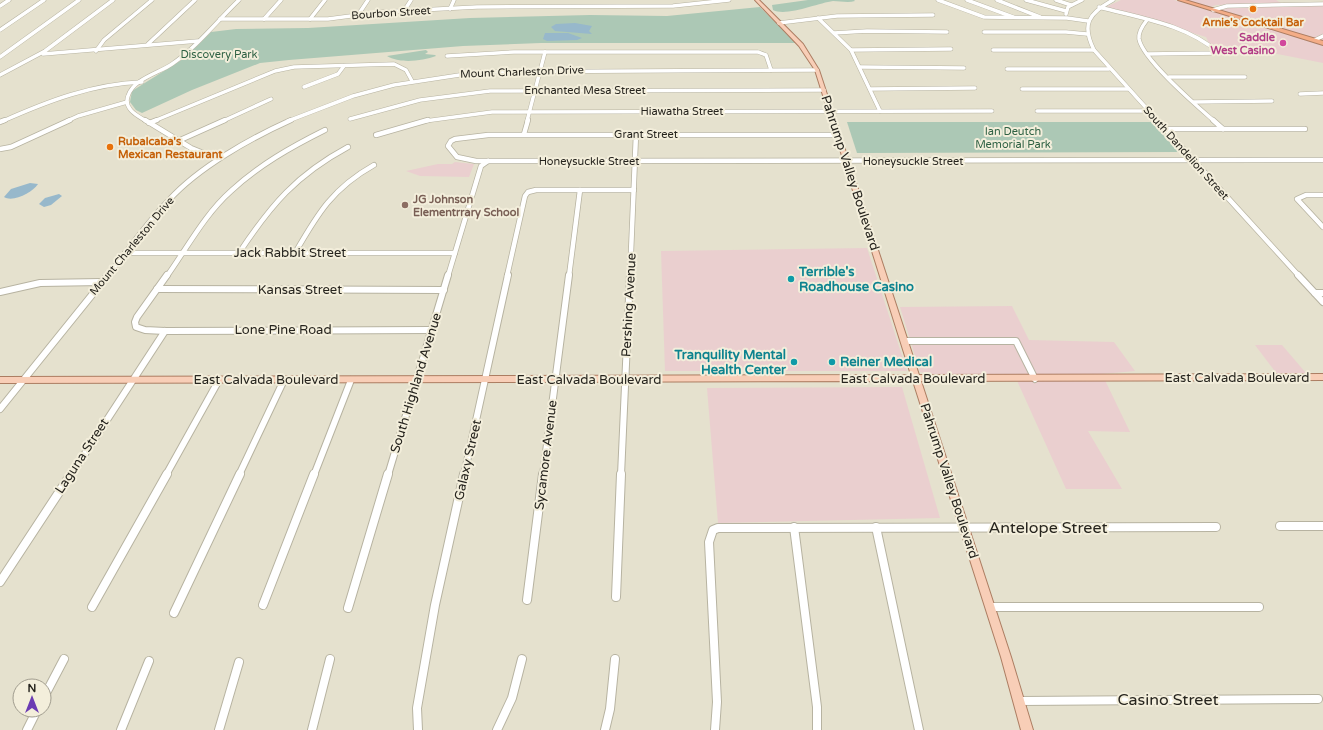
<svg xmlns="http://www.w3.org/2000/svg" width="1323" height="730" viewBox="0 0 1323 730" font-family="'Varela Round',sans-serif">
	<rect width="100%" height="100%" fill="#e5e1ce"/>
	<g fill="#eacfcf">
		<path d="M1121 0H1174L1323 45V63L1243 47 1219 49 1209 43 1206 37 1106 7Z"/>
		<path d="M1186 0H1276L1281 3 1216 5 1211 7Z"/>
		<path d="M1323 5V41L1218 9 1222 7Z"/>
		<path d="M455 162 474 164 469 177 420 176 406 171 438 164H452Z"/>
		<path d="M867 248 907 371H665L661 251Z"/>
		<path d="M1012 306 1029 340 1114 342 1135 371 1102 374 1130 432 1088 431 1122 489H1066L1014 374H929L920 372 900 307Z"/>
		<path d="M1255 345H1282L1306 373 1277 374Z"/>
		<path d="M902 387 940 518 718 523 707 388Z"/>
	</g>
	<g fill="#acc8b5">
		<path d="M808 0H854L855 1C848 3 840 1 833 1 818 3 786 17 773 10L772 5Z"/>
		<path d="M760 7 796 43H541L463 46 289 60 260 63 192 90 142 113 136 110 130 102 132 91 183 59 211 32 236 29 308 28 470 18 590 15 667 16Z"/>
		<path d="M426 50 428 52 425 54 435 55 436 56C422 61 400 64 387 56Z"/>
		<path d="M847 122H1151L1179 152 857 153Z"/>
	</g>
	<g fill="#97b8cb">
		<path d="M575 23 592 26 589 31 592 34 555 31 551 27 556 24Z"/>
		<path d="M545 33H568L582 38 577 40 547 41 543 39Z"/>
		<path d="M30 183 38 184C33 192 13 203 4 197L11 189Z"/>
		<path d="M59 194 62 196 51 205 44 207 39 204 45 198Z"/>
	</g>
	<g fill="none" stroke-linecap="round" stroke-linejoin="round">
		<g stroke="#b7b3a1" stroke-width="4.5">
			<g id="minor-far3">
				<path d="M938 0 984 17 1067 18 1088 21"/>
				<path d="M967 0 1013 17"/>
				<path d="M997 0 1040 17"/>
				<path d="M1026 0 1066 11"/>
				<path d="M1056 0 1071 5"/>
				<path d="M1113 0C1089 13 1081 24 1094 50L1158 121"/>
				<path d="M0 6 9 0"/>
				<path d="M1099 7C1140 18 1186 24 1219 53L1147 54"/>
				<path d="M450 9 454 0"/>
				<path d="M1213 10 1227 6 1323 4"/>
				<path d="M404 11 411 0"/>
				<path d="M1066 14 1068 7 1082 0"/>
				<path d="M358 15 368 0"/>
				<path d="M818 18 851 50 880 111"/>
				<path d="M220 19H328L381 12 477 7 673 6 729 0"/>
				<path d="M264 19 281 0"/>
				<path d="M310 19 325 0"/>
				<path d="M1147 20C1143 25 1138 32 1139 39 1143 60 1197 106 1214 121"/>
				<path d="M779 23 837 16 933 15"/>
				<path d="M0 30 44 0"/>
				<path d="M984 32H1066L1087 34"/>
				<path d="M834 33 867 31 947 32"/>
				<path d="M1315 40 1323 36"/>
				<path d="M148 44 195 0"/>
				<path d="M851 50 951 49"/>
				<path d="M993 50H1094"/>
				<path d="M96 51 104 40 152 0"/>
				<path d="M43 54 198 41"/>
				<path d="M447 56 514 52H758L766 55 771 70"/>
				<path d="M0 57 79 0"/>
				<path d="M860 67 964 68"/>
				<path d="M1007 69H1109"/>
				<path d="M0 75 45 51 113 0"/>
				<path d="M1169 77H1245"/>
				<path d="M304 87 338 74 344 66"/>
				<path d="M870 89 975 88"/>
				<path d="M1022 89H1128"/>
				<path d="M1300 94 1323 93"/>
				<path d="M1194 102 1272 101"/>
				<path d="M1037 111H1148"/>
				<path d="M350 119 420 100 490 91 824 90"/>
				<path d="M3 121C48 101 92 84 142 82"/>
				<path d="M67 121 78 116 127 102"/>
				<path d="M146 121C138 116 123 109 128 96 133 79 159 73 172 64 197 47 217 21 239 0"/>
				<path d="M154 121 275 71 294 67 394 64 406 70 412 81"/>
				<path d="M223 121 271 99"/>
				<path d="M288 121 353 96 394 85 479 72 817 70"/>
				<path d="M425 121 492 112 992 111"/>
				<path d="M527 121 545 52"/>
			</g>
		</g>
		<g stroke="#b7b3a1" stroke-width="6">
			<g id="minor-far2">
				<path d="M145 120 191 148 218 159"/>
				<path d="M1157 120 1299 276"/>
				<path d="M1213 120 1223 129"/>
				<path d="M0 122 5 120"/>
				<path d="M149 123 157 120"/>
				<path d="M1164 129H1305"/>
				<path d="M524 134 528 120"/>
				<path d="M376 135 428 120"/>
				<path d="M838 135H488L455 139 451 141 448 146 457 157 476 161 1323 160"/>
				<path d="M178 141 225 120"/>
				<path d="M0 149 11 147 70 120"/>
				<path d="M1323 195H1306L1297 199 1323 227"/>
				<path d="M125 253H455"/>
				<path d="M239 253C271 205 296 175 348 147"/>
				<path d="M295 253C318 213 333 188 374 165"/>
				<path d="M107 276C128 251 146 223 169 200 199 167 251 138 291 120"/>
				<path d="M167 276C187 248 205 214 231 191 259 165 291 147 325 130"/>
				<path d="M448 276 481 166 488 161"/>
				<path d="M507 276 525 196 528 192 536 190H634"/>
				<path d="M569 276 580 190"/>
				<path d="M630 276 636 134"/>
			</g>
		</g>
		<g stroke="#b7b3a1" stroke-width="8">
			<g id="minor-far1">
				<path d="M167 275 137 317 135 322 136 327 145 330 165 331 432 330"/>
				<path d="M1298 275 1323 302"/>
				<path d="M157 289 444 290"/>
				<path d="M0 292 40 283 102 282"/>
				<path d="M1315 293H1323"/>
				<path d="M904 341H1016L1035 379"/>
				<path d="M0 409 108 275"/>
				<path d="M71 475 165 331"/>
				<path d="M166 475 219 380"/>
				<path d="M239 475 284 380"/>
				<path d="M314 475 351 380"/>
				<path d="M388 475 448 275"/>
				<path d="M464 475 508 275"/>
				<path d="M543 475 569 275"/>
				<path d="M621 475 630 275"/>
			</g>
		</g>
		<g stroke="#b7b3a1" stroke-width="10">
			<g id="minor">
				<path d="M1280 526H1323"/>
				<path d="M794 527 817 707V730"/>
				<path d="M876 527 919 730"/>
				<path d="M0 582 71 474"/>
				<path d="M616 597 621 474"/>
				<path d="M527 600 543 474"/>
				<path d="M263 605 314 474"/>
				<path d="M92 607 167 474"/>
				<path d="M990 607H1259"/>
				<path d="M348 608 388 474"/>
				<path d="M174 613 240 474"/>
				<path d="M44 697 64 659"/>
				<path d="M1019 701 1318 699"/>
				<path d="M27 730 37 710"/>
				<path d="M121 730 149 661"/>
				<path d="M219 730 239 662"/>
				<path d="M312 730 330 659"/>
				<path d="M418 730 417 708 435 605 464 474"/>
				<path d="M497 730 512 698 522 659"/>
				<path d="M605 730 610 709 615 659"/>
				<path d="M715 730 717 702 709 542 713 530 718 528 1216 527"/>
			</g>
		</g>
		<g stroke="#ac7d62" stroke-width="2">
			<path id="major" d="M755 0H759L803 44 819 70 919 375 1323 374V380L921 381 1011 657 1033 730H1021L1001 657 913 381 0 383V377L911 375 815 70 799 46Z"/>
		</g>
		<g stroke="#ac7d62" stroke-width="2">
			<path id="highway" d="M1178 0H1185L1323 41V45Z"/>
		</g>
		<use href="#minor-far3" stroke="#fff" stroke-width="3.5"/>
		<use href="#minor-far2" stroke="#fff" stroke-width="4.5"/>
		<use href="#minor-far1" stroke="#fff" stroke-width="6"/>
		<use href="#minor" stroke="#fff" stroke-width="8"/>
		<use href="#major" fill="#f8ceb7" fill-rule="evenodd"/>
		<use href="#highway" fill="#f4ad87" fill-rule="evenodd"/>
	</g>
	<g fill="#e8710a" stroke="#f3eedb" stroke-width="1.5">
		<circle cx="1253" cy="9" r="4"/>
		<circle cx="110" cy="147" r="4"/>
	</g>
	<circle fill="#d1479c" stroke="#f3eedb" stroke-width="1.5" cx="1283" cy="43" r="4"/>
	<circle fill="#8d6e63" stroke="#f3eedb" stroke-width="1.5" cx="405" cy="205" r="4"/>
	<g fill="#0f9aa8" stroke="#f3eedb" stroke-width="1.5">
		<circle cx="791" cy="279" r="4"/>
		<circle cx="794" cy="362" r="4"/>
		<circle cx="832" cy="362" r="4"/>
	</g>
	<g text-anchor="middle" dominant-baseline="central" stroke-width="4" stroke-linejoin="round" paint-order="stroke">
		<g font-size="11" fill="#26241e" stroke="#f3eedb">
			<text transform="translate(391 13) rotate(-4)">Bourbon Street</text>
			<text transform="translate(522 72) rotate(-2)">Mount Charleston Drive</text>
			<text x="585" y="90">Enchanted Mesa Street</text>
			<text x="682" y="111">Hiawatha Street</text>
			<text x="646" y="134">Grant Street</text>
			<text transform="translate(1186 153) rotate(48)">South Dandelion Street</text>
			<text x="589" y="161">Honeysuckle Street</text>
			<text x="913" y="161">Honeysuckle Street</text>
			<text transform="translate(132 246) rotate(-50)">Mount Charleston Drive</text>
		</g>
		<g font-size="11" font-weight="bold" fill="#c56008" stroke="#f3eedb">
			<text x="1253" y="22">Arnie's Cocktail Bar</text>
			<text x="118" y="141" text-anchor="start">Rubalcaba's<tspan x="118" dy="13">Mexican Restaurant</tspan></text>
		</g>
		<g font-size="11" font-weight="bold" fill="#b23c85" stroke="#f3eedb" text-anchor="end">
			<text x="1275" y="37">Saddle<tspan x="1275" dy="13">West Casino</tspan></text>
		</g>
		<g font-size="11" fill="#2f6244" stroke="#f3eedb">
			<text x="219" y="54">Discovery Park</text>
			<text x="1013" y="131">Ian Deutch<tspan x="1013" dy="13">Memorial Park</tspan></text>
		</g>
		<g font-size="11" font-weight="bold" fill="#785e54" stroke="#f3eedb" text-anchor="start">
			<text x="413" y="199">JG Johnson<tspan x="413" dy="13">Elementrrary School</tspan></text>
		</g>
		<g font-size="13" fill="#26241e" stroke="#f3eedb">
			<text transform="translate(850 173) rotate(72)">Pahrump Valley Boulevard</text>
			<text x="290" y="253">Jack Rabbit Street</text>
			<text x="300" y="290">Kansas Street</text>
			<text transform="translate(629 305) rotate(-87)">Pershing Avenue</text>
			<text x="283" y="330">Lone Pine Road</text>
			<text x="1237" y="378">East Calvada Boulevard</text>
			<text x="913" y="379">East Calvada Boulevard</text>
			<text x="266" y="380">East Calvada Boulevard</text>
			<text x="589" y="380">East Calvada Boulevard</text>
			<text transform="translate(416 383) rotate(-73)">South Highland Avenue</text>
			<text transform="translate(546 455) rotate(-83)">Sycamore Avenue</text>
			<text transform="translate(82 456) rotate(-57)">Laguna Street</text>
			<text transform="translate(468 460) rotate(-77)">Galaxy Street</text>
			<text transform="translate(949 481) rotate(72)">Pahrump Valley Boulevard</text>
		</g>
		<g font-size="13" font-weight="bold" fill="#0d838f" stroke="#f3eedb" text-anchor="start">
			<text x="799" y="272">Terrible's<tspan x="799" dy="15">Roadhouse Casino</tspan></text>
			<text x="786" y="355" text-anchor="end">Tranquility Mental<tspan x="786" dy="15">Health Center</tspan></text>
			<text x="840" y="362">Reiner Medical</text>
		</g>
		<g font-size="16" fill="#26241e" stroke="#f3eedb">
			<text x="1048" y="528">Antelope Street</text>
			<text x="1168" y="700">Casino Street</text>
		</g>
	</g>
	<g transform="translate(32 698)"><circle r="19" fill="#f3eedb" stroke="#a19d8f"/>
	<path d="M0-3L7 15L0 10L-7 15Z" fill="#6b3bb3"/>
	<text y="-6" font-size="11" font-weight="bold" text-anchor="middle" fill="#26241e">N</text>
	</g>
</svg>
